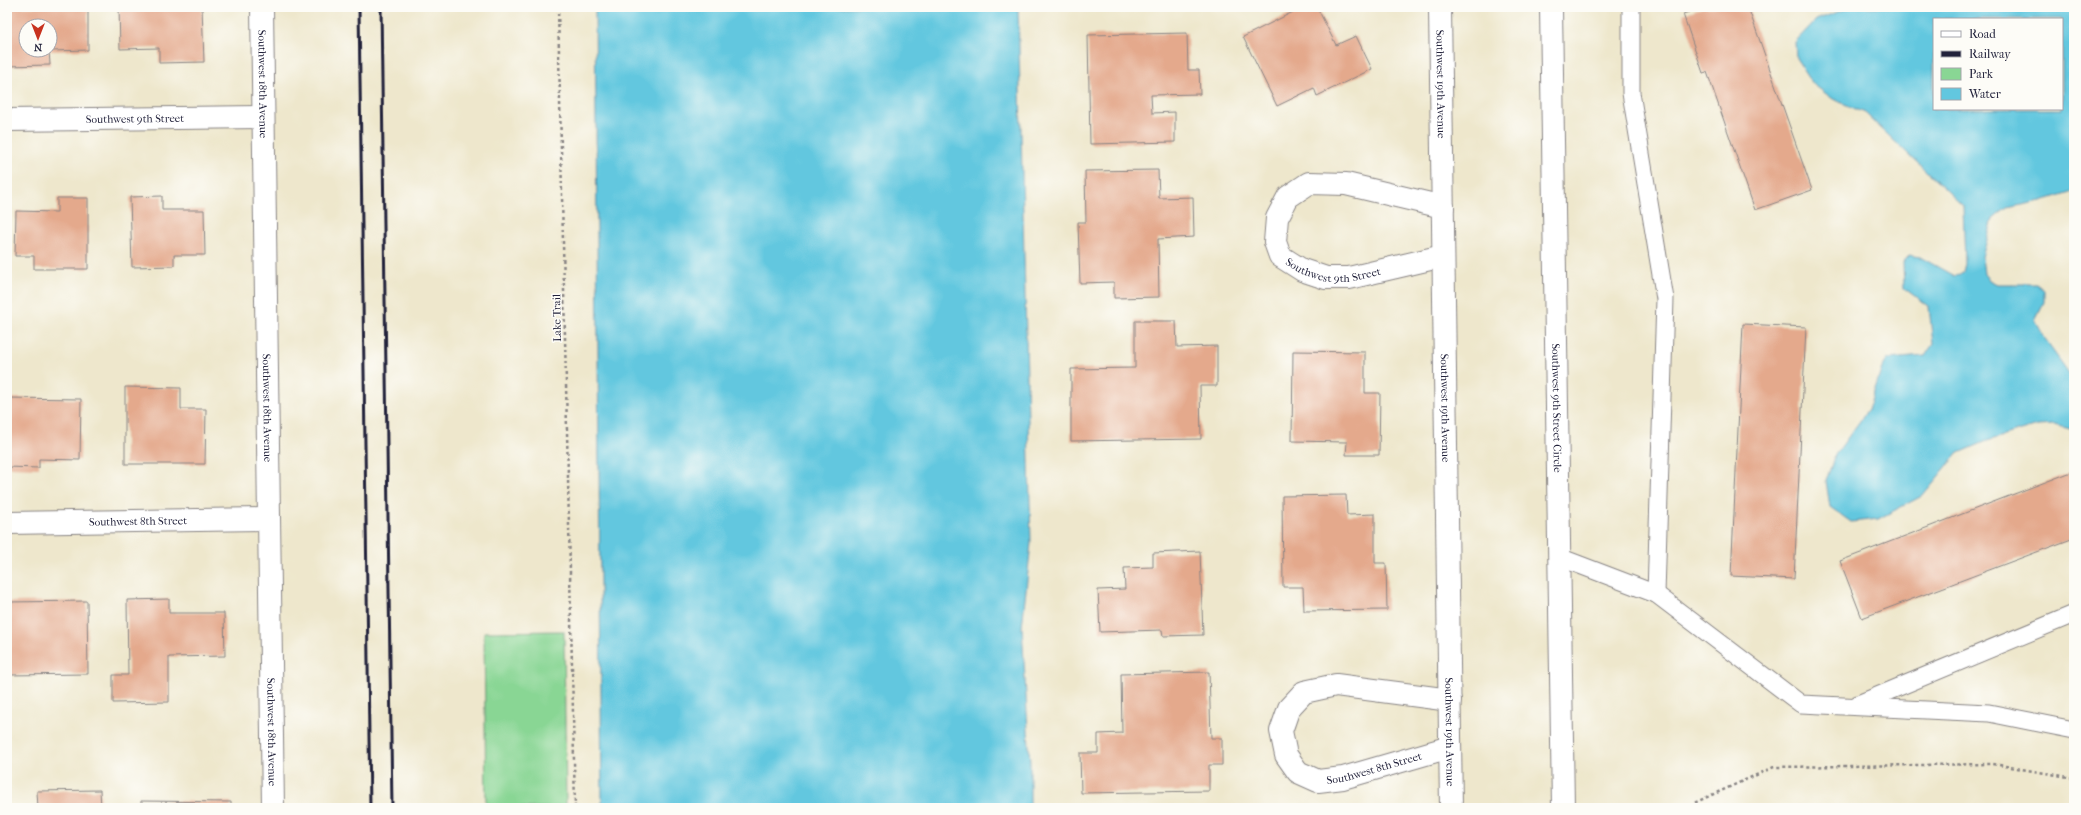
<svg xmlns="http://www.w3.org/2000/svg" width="2081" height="815" viewBox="0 0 2081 815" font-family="'IM FELL French Canon',serif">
	<rect width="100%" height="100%" fill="#fdfcf7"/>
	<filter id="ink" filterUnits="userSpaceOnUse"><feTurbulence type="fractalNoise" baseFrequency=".025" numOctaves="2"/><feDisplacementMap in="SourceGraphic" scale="8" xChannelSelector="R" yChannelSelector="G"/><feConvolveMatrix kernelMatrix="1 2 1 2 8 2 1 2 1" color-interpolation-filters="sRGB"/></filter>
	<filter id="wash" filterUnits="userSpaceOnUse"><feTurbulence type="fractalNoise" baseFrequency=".012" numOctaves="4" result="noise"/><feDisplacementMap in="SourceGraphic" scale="16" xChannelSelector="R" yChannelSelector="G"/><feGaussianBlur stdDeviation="0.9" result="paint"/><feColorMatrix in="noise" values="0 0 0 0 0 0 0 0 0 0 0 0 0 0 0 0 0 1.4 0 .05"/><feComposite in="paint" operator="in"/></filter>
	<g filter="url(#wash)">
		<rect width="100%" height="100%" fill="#eee7cc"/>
		<path fill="#89d694" stroke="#567c68" d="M564 631 566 808H486L484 632Z"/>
		<g fill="#62c7df" stroke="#42748d" fill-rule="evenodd">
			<path d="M595 7H1018L1031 543 1022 627 1030 764V808H602Z"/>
			<path d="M1851 7H2056L2074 12V191L2042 201 2007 208 1993 219 1982 257 1984 274 1989 280 1997 284H2036L2044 290V302L2035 320 2048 344 2074 380V430L2055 425 2037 426 1987 441 1957 454 1922 496 1878 519 1851 522 1830 507 1826 481 1835 455 1868 410 1882 368 1888 359 1925 356 1933 344 1929 307 1904 288 1903 262 1910 255 1920 257 1954 276 1960 275 1963 272 1965 263 1963 206 1865 113 1833 99 1813 84 1796 58 1795 42 1816 20ZM1934 19H2062V109H1934Z"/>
		</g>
		<g id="blocks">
			<g fill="#e4a98c">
				<path d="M7 7H88V50L50 51V26H26V50H49L50 65 7 66Z"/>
				<path d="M119 7H202L204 62 159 63V48L120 49Z"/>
				<path d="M1303 7H1317L1336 45 1356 36 1372 69 1317 96 1314 88 1277 106 1243 37Z"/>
				<path d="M1704 7H1748L1812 190 1755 210 1707 72 1703 73 1683 14Z"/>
				<path d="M1187 33 1188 70H1199L1200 94 1151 95 1152 113 1175 112V142L1090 144 1088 35Z"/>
				<path d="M1158 170 1159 198 1193 197 1194 237 1158 239 1159 297 1114 298V282L1080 283 1078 222H1086L1085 171Z"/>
				<path d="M162 196V210H204L205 255H174V266L132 267 130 197Z"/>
				<path d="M57 198H88V269H34V256H15L16 211 57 212Z"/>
				<path d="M1135 321H1176L1177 347 1217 346V386H1200L1201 439 1071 441V369L1135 368Z"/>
				<path d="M1743 324 1806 327 1794 579 1731 576Z"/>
				<path d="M1293 351 1365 352V393H1380L1379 455H1346L1347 442 1292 441Z"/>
				<path d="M125 387 181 388V409H206L205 464H125Z"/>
				<path d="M7 398 81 399 80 460 39 459V468L7 467Z"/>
				<path d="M2074 471V538L1862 618 1840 561Z"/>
				<path d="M1346 495 1347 515 1375 514V563H1386L1387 610 1304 611 1303 587H1283L1282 496Z"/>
				<path d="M1200 551 1203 635 1163 636 1162 630 1100 632 1098 590 1125 589 1124 568 1153 567V553Z"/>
				<path d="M169 599V613H224L225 656 169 657V702L113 703V675H128L127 600Z"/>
				<path d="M87 601 88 674 8 675 7 602Z"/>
				<path d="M1209 672 1211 738H1222V765H1209V791L1081 793 1080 753H1098V734L1122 733 1121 674Z"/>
				<path d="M100 790 101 808H38L37 791Z"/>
				<path d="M141 801 231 802V808H141Z"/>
			</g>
		</g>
	</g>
	<g filter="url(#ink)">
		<use href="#blocks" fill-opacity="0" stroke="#888484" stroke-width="1"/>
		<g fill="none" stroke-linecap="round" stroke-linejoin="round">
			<g stroke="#888484" stroke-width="19">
				<g id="service">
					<path d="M1559 557 1656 594 1665 299 1631 93V7"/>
					<path d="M1656 594 1801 704 1989 713 2074 730"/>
					<path d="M1858 704 2074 614"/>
				</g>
			</g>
			<g stroke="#888484" stroke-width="24">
				<g id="minor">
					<path id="s1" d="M262 7 273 808"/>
					<path id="s2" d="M1440 7 1451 808"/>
					<path id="s3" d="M1551 7 1563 808"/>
					<path id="s4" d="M7 120 263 117"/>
					<path id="s5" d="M1443 207 1346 184 1309 183 1288 197 1277 218 1275 242 1280 256 1302 270 1326 278H1349L1443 256"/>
					<path id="s6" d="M7 523 269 519"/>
					<path id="s7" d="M1450 700 1336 685 1304 692 1289 708 1281 731 1286 755 1298 772 1318 781 1343 778 1450 747"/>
				</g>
			</g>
			<g stroke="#888484" stroke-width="2.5" stroke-dasharray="3 3" stroke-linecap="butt">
				<path d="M558 7 575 808"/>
				<path d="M1694 808V803L1774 767 1993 764 2074 778"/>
			</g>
			<use href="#service" stroke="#fff" stroke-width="17"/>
			<use href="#minor" stroke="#fff" stroke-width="22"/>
			<g stroke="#22223b" stroke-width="3">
				<path d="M359 7 370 808"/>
				<path d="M381 7 392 808"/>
			</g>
		</g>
	</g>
	<g text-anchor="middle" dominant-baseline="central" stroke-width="3" stroke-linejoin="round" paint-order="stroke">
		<g font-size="11" fill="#22223b" stroke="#fdfcf7">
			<text stroke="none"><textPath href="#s1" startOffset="77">Southwest 18th Avenue</textPath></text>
			<text stroke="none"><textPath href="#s2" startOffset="77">Southwest 19th Avenue</textPath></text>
			<text stroke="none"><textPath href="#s4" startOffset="128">Southwest 9th Street</textPath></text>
			<text stroke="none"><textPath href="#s5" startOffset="282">Southwest 9th Street</textPath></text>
			<text transform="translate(557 318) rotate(-91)">Lake Trail</text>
			<text stroke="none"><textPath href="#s1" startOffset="401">Southwest 18th Avenue</textPath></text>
			<text stroke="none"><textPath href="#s2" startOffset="401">Southwest 19th Avenue</textPath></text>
			<text stroke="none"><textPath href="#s3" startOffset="401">Southwest 9th Street Circle</textPath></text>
			<text stroke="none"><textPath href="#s6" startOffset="131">Southwest 8th Street</textPath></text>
			<text stroke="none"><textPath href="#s1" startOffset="725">Southwest 18th Avenue</textPath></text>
			<text stroke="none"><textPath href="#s2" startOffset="725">Southwest 19th Avenue</textPath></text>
			<text stroke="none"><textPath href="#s7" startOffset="319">Southwest 8th Street</textPath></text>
		</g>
	</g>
	<rect width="2081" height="815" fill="none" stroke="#fdfcf7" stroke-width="24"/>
	<rect x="1933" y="18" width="130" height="92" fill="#fdfcf7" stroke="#a5a5ac"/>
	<rect x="1941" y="31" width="20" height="6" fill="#ffffff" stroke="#a5a5ac"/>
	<text x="1969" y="38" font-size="12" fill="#22223b">Road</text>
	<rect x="1941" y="51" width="20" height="6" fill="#22223b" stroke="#a5a5ac"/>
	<text x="1969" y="58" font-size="12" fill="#22223b">Railway</text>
	<rect x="1941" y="68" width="20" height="12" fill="#89d694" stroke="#a5a5ac"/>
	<text x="1969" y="78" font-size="12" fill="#22223b">Park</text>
	<rect x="1941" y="88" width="20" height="12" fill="#62c7df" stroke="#a5a5ac"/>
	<text x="1969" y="98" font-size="12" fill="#22223b">Water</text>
	<g transform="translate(38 38) rotate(180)"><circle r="19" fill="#fdfcf7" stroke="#a5a5ac"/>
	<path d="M0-3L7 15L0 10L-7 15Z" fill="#c8321e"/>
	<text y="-6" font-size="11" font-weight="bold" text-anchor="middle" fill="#22223b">N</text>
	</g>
</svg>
